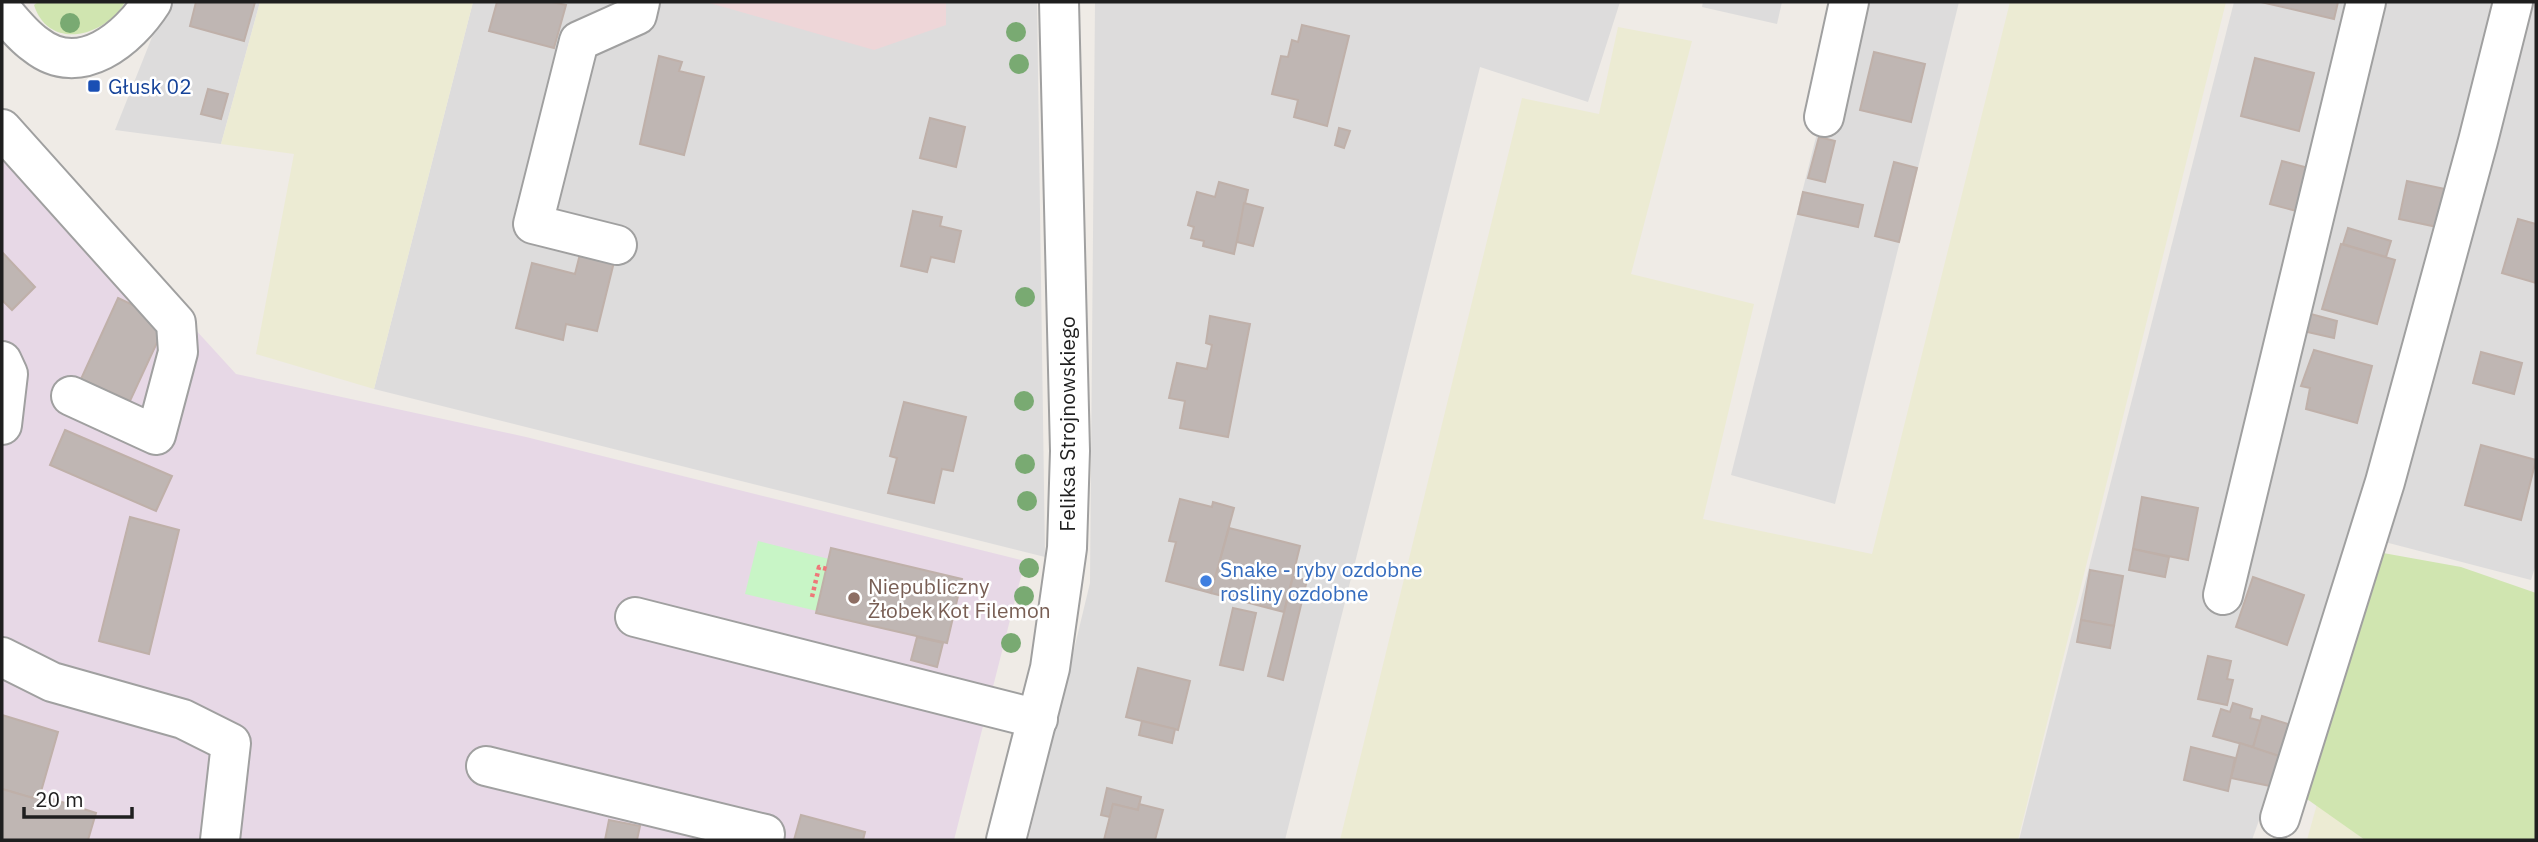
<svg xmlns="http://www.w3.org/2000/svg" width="2538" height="842" viewBox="0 0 2538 842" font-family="'IBM Plex Sans',sans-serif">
	<rect width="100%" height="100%" fill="#efebe6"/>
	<g fill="#dddcdc">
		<path d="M166 2H260L221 144 115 130Z"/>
		<path d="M473 2H1037L1045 557 374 389Z"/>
		<path d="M1095 2H1620L1588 102 1480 67 1285 840H1028L1090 583Z"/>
		<path d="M1703 2H1782L1777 24 1702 7Z"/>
		<path d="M1850 2H1959L1835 504 1731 475Z"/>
		<path d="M2234 2H2494L2354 552 2252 840H2019Z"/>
		<path d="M2520 2H2536V564L2531 580 2381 541Z"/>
	</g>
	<path fill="#eed6d8" d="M706 2H946V25L874 50Z"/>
	<path fill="#e7d8e6" d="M2 118 236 374 526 437 1025 561 954 840H2Z"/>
	<g fill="#ecebd3">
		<path d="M260 2H473L374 389 256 354 294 154 221 144Z"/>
		<path d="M2010 2H2226L2018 840H1340L1522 98 1599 114 1618 27 1692 41 1631 274 1754 304 1703 519 1872 554Z"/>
		<path d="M2317 804 2365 840H2307Z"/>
	</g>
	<g fill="#d0e5b0">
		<path d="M38 2H125C106 36 49 52 34 5Z"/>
		<path d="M2372 551 2461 567 2536 593V840H2365L2297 792Z"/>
	</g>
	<path fill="#c8f5c6" d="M758 541 829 559 817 611 745 594Z"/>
	<g fill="#bfb6b3" stroke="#bfb0a9" stroke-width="2">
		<path d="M196 2H255L244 41 190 26Z"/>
		<path d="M497 2H552L566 5 554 48 489 31Z"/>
		<path d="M2261 2H2338L2334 19Z"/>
		<path d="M1302 25 1349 36 1327 126 1294 117 1298 100 1272 94 1281 56 1288 57 1292 40 1298 42Z"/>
		<path d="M1874 52 1925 64 1911 122 1860 110Z"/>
		<path d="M659 56 682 62 679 71 704 77 684 155 640 144Z"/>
		<path d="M2255 58 2314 73 2299 131 2241 116Z"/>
		<path d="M208 89 228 94 221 119 201 114Z"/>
		<path d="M930 118 965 127 956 167 920 158Z"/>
		<path d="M1339 128 1350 131 1344 148 1335 145Z"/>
		<path d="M1819 137 1835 141 1825 182 1808 178Z"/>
		<path d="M2282 161 2312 169 2300 212 2270 204Z"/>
		<path d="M1894 162 1917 168 1899 242 1875 236Z"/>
		<path d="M2407 181 2445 189 2437 227 2399 219Z"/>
		<path d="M1219 182 1248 190 1234 254 1203 246 1204 241 1191 238 1194 227 1188 225 1197 192 1215 197Z"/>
		<path d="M1803 192 1863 205 1858 227 1798 214Z"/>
		<path d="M1244 203 1263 208 1253 246 1237 242Z"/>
		<path d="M913 211 942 217 940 226 961 231 954 262 931 257 927 272 901 266Z"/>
		<path d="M2518 219 2536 224V283L2502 273Z"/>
		<path d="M2348 228 2391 241 2386 257 2343 244Z"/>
		<path d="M2341 244 2395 260 2377 324 2322 309Z"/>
		<path d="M2 252 35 287 12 310 2 300Z"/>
		<path d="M580 254 614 262 597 331 566 324 563 340 516 328 532 263 575 274Z"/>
		<path d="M118 298 167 321 130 401 81 379Z"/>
		<path d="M2307 313 2337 321 2334 338 2303 331Z"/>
		<path d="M1210 316 1250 324 1228 437 1180 428 1185 401 1169 398 1177 363 1207 369 1212 345 1206 343Z"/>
		<path d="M2314 350 2372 366 2357 423 2306 409 2310 388 2301 386Z"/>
		<path d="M2481 352 2522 363 2514 394 2473 383Z"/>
		<path d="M904 402 966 417 953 471 942 469 934 503 888 493 897 458 890 456Z"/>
		<path d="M65 430 172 476 156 511 50 465Z"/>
		<path d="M2481 445 2536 460 2521 520 2465 505Z"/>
		<path d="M2142 497 2198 508 2188 560 2133 549Z"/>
		<path d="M1180 499 1212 507 1213 502 1234 508 1211 593 1166 581 1176 542 1169 541Z"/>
		<path d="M130 517 179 530 149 654 99 641Z"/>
		<path d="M1229 528 1300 546 1284 612 1211 593Z"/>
		<path d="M831 548 962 579 947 643 816 613Z"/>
		<path d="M2133 549 2169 557 2165 577 2129 570Z"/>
		<path d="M2090 570 2123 576 2114 626 2081 620Z"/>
		<path d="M1293 577 1307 580 1283 680 1268 676Z"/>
		<path d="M2253 577 2304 595 2287 645 2236 627Z"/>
		<path d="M1233 608 1256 613 1243 670 1220 665Z"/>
		<path d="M2081 620 2114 626 2110 648 2077 642Z"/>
		<path d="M917 637 943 643 937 667 911 660Z"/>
		<path d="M2208 656 2231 661 2227 679 2233 680 2227 705 2198 699Z"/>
		<path d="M1138 668 1190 681 1178 730 1126 717Z"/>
		<path d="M2233 703 2252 709 2250 718 2261 721 2253 747 2213 736 2221 709 2230 712Z"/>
		<path d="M2 715 58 732 40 795 35 794 33 798 2 789Z"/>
		<path d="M2262 716 2291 725 2282 757 2253 748Z"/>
		<path d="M1142 721 1175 729 1172 743 1139 735Z"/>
		<path d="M2240 743 2282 757 2275 787 2231 778Z"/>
		<path d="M2191 747 2235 758 2228 791 2184 780Z"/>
		<path d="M1107 788 1141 797 1138 810 1113 804 1110 817 1101 815Z"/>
		<path d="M2 789 33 798 35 794 40 795 96 813 88 840H2Z"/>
		<path d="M1113 804 1138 810 1139 804 1163 810 1155 840H1104Z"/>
		<path d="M801 815 865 832 863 840H794Z"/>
		<path d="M609 820 640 826 637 840H605Z"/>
	</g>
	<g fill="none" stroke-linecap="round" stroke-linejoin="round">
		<g stroke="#a0a0a0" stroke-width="42">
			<g id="minor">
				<path d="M2 10C12 22 23 36 36 45 80 80 129 38 152 2"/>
				<path d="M1824 117 1849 2"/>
				<path d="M2 129 176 323 178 352 156 435 71 396"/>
				<path d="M617 245 533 224 579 41 637 15 640 2"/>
				<path d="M2 361 8 374 2 425"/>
				<path d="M2223 595 2366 2"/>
				<path d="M635 617 1038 719"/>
				<path d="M2 657 52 682 183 719 231 743 220 840"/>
				<path d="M486 766 765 834 764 840"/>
				<path d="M2280 818 2385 482 2478 141 2513 2"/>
				<path d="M1006 840 1050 668 1067 548 1070 451 1059 2"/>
			</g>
		</g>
		<path stroke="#ef7779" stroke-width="4.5" stroke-dasharray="3.5 3.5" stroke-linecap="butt" d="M812 597 819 567 827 569"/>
		<use href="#minor" stroke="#fff" stroke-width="38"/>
	</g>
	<g fill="#79aa72">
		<circle cx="70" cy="23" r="10"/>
		<circle cx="1016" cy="32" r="10"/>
		<circle cx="1019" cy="64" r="10"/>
		<circle cx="1025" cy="297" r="10"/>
		<circle cx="1024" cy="401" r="10"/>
		<circle cx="1025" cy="464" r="10"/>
		<circle cx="1027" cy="501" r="10"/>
		<circle cx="1029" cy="568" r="10"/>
		<circle cx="1024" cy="596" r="10"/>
		<circle cx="1011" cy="643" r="10"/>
	</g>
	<rect fill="#1a4fb4" stroke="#fff" stroke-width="2.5" x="87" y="79" width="14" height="14" rx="3.5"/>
	<circle fill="#3f7fe0" stroke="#fff" stroke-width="2.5" cx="1206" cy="581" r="7"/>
	<circle fill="#8d6e63" stroke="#fff" stroke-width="2.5" cx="854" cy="598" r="7"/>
	<g text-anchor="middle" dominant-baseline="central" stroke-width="5" stroke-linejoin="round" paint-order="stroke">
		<g font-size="21" fill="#164399" stroke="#fff" text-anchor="start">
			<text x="108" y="86">Głusk 02</text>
		</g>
		<g font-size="21" fill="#1f1f1f" stroke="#fff">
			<text transform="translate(1067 424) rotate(-90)">Feliksa Strojnowskiego</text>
		</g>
		<g font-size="21" fill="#366cbe" stroke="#fff" text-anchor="start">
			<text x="1220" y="569">Snake - ryby ozdobne<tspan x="1220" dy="24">rosliny ozdobne</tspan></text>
		</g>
		<g font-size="21" fill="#785e54" stroke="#fff" text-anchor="start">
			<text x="868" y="586">Niepubliczny<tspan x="868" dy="24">Żłobek Kot Filemon</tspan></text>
		</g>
	</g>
	<rect width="2538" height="842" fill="none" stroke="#1f1f1f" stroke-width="7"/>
	<path d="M24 807v10h108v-10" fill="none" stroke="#1f1f1f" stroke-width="3.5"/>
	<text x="35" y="807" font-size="21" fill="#1f1f1f" stroke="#ffffff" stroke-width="5" paint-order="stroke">20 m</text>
</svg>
